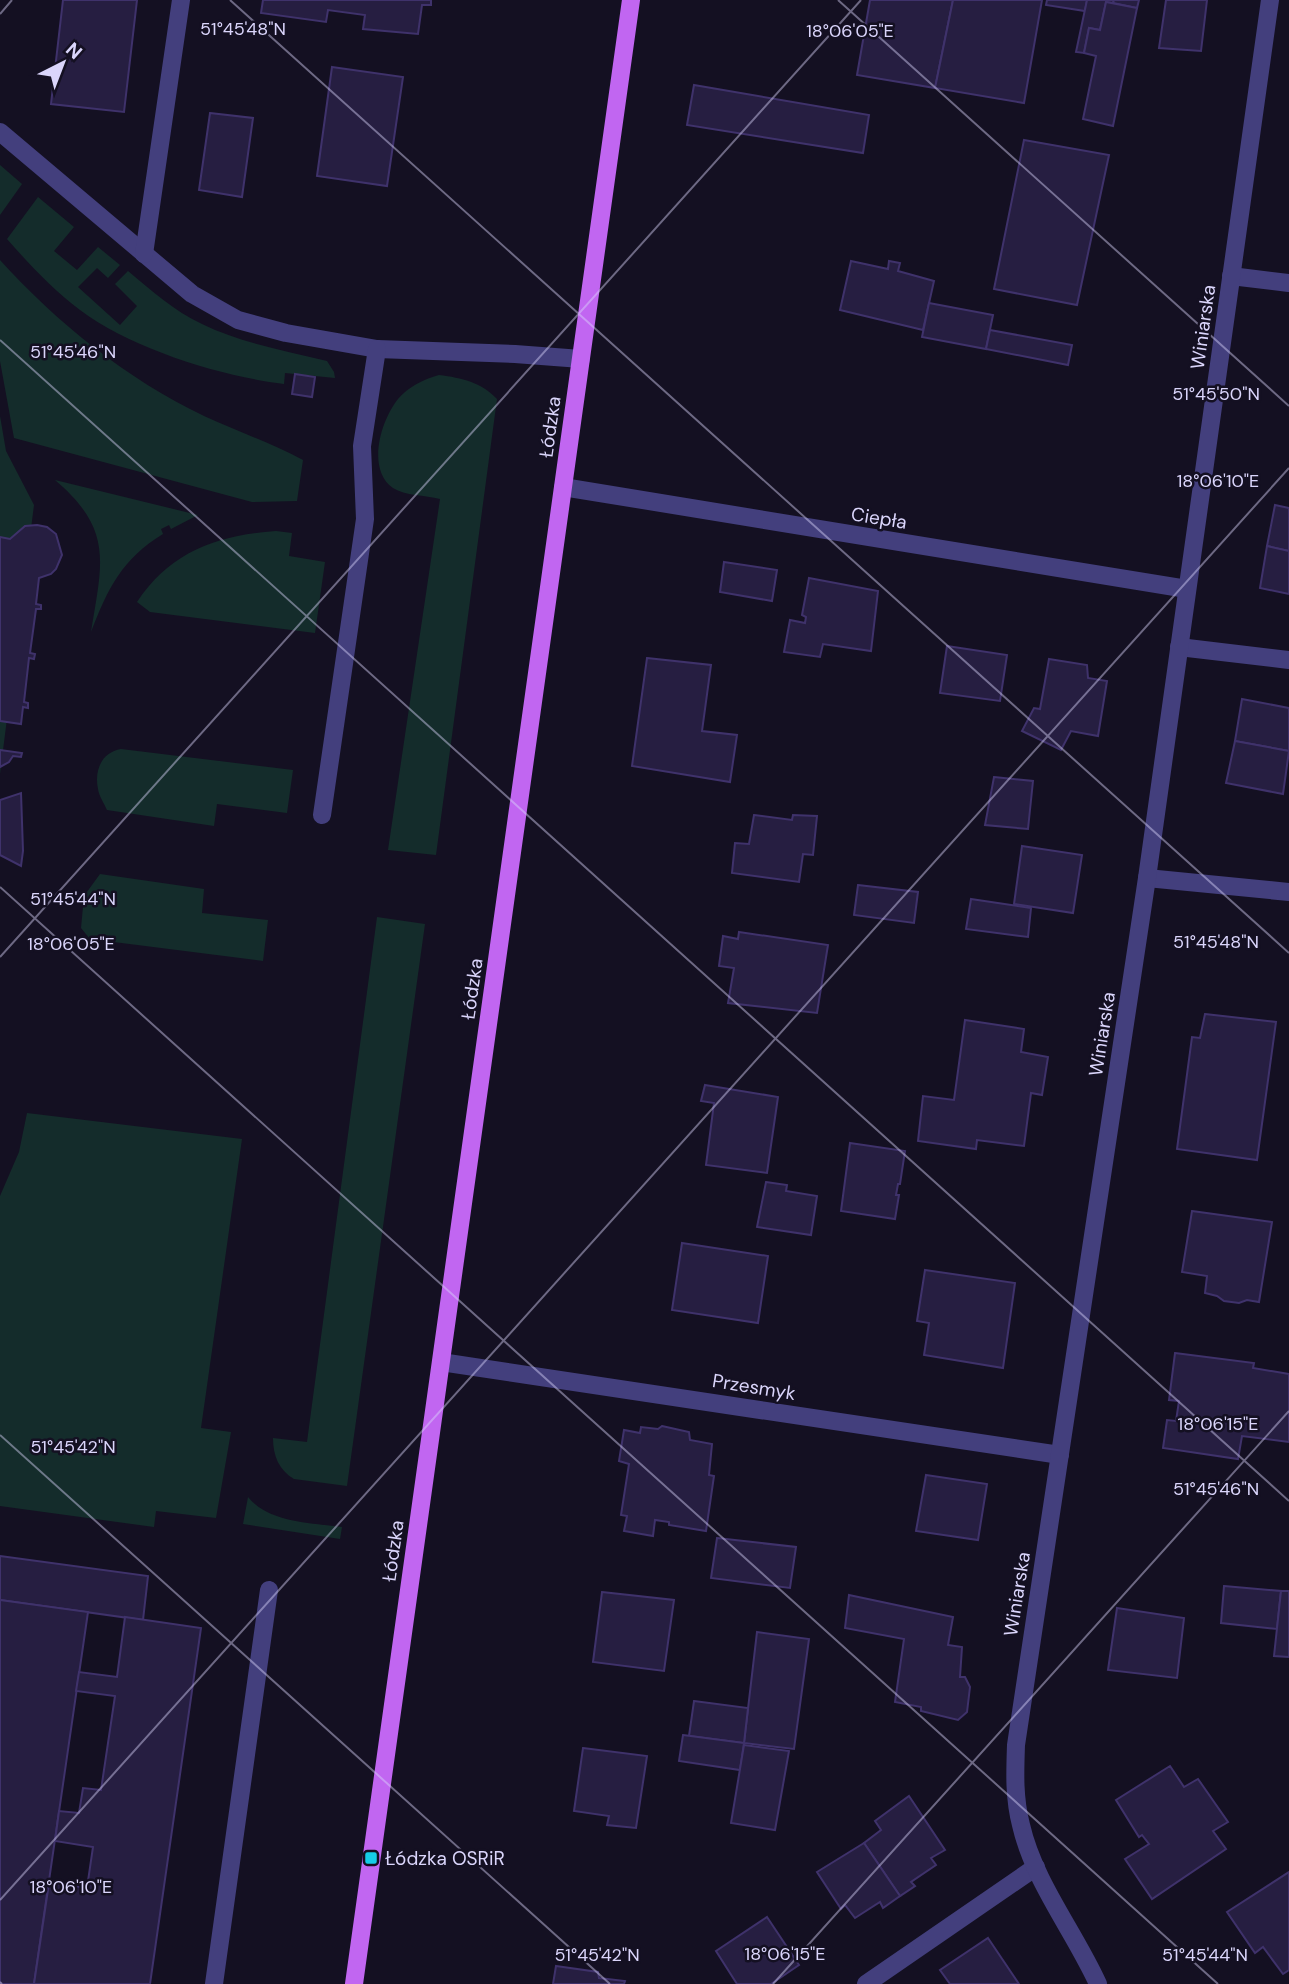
<svg xmlns="http://www.w3.org/2000/svg" width="1289" height="1984" viewBox="0 0 1289 1984" font-family="'DM Sans',sans-serif">
	<rect width="100%" height="100%" fill="#141022"/>
	<g fill="#142c2b">
		<path d="M0 165 22 184 0 215Z"/>
		<path d="M38 197 74 227 54 251 77 270 98 247 120 265 108 278 97 268 78 287 120 325 137 306 115 284 128 271C151 290 174 311 202 324 241 343 285 351 327 361L334 372 335 378 285 373 284 384C220 376 132 349 80 310 53 290 29 264 7 239Z"/>
		<path d="M0 260C57 323 127 379 204 416 237 431 271 443 303 460L297 501 252 502 14 438 0 361Z"/>
		<path d="M439 375C462 378 481 382 497 399L436 855 388 850 440 499C425 495 405 496 393 488 366 469 381 420 398 399 408 387 424 379 439 375Z"/>
		<path d="M0 416 6 451 34 505 0 774Z"/>
		<path d="M55 480 198 515 171 529 169 525 161 529 163 534C122 559 108 588 91 632 102 563 114 530 55 480Z"/>
		<path d="M276 531 292 533 289 556 325 562 315 633 150 612 137 602C170 552 217 535 276 531Z"/>
		<path d="M121 749 293 770 287 813 217 804 214 826 107 810C104 803 99 796 98 789 94 770 102 752 121 749Z"/>
		<path d="M100 874 204 889 202 913 268 920 263 961 90 939 81 928 84 896Z"/>
		<path d="M377 917 425 924 347 1486 294 1479C279 1470 273 1456 273 1438L307 1442Z"/>
		<path d="M27 1113 242 1139 201 1428 231 1432 216 1518 156 1511 154 1527 0 1506V1196L19 1152Z"/>
		<path d="M248 1497C269 1523 312 1523 342 1527L340 1539 243 1524Z"/>
	</g>
	<g fill="#261e41" stroke="#3f326b" stroke-width="2">
		<path d="M63 0H137L124 112 51 104Z"/>
		<path d="M263 0H431V5H422L418 34 363 29 365 15 328 10 326 22 261 13Z"/>
		<path d="M870 0H953L935 88 857 75Z"/>
		<path d="M953 0H1042L1024 103 935 88Z"/>
		<path d="M1047 0H1087L1085 11 1046 5Z"/>
		<path d="M1087 0H1114L1113 3 1106 2 1100 30 1089 28 1084 53 1076 52Z"/>
		<path d="M1114 0H1139L1137 8 1113 3Z"/>
		<path d="M1166 0H1207L1201 51 1159 48Z"/>
		<path d="M1106 2 1137 8 1113 126 1083 119 1096 56 1084 53 1089 28 1100 30Z"/>
		<path d="M332 67 403 77 387 186 317 176Z"/>
		<path d="M694 85 869 115 863 153 687 125Z"/>
		<path d="M210 113 253 118 242 197 199 190Z"/>
		<path d="M1024 140 1109 155 1077 305 994 289Z"/>
		<path d="M851 261 888 269 889 261 900 263 898 271 934 281 923 330 840 310Z"/>
		<path d="M929 303 993 315 986 349 922 337Z"/>
		<path d="M990 330 1072 345 1068 365 986 349Z"/>
		<path d="M295 374 315 377 312 397 292 394Z"/>
		<path d="M1275 505 1289 508V551L1267 546Z"/>
		<path d="M37 525 47 527 56 534 62 555 56 569 51 574 39 578 36 604 41 605V609H36L30 653 35 654 34 659 29 658 24 702 28 703V708L23 707 21 724 0 721V537L10 539 25 526Z"/>
		<path d="M1267 546 1289 551V594L1260 588Z"/>
		<path d="M724 562 777 570 772 601 720 592Z"/>
		<path d="M809 578 878 591 871 651 823 644 820 657 784 652 790 620 805 623 806 617 802 615Z"/>
		<path d="M947 646 1007 655 1000 701 940 693Z"/>
		<path d="M647 658 711 665 702 731 737 735 730 782 632 766Z"/>
		<path d="M1049 659 1087 665 1088 678 1107 681 1098 736 1071 731 1061 750 1022 731 1034 708 1040 709Z"/>
		<path d="M1242 699 1289 708V751L1235 741Z"/>
		<path d="M1235 741 1289 751 1283 794 1226 783Z"/>
		<path d="M0 750 22 753 21 757 13 756 9 762 0 767Z"/>
		<path d="M994 777 1033 781 1028 829 985 825Z"/>
		<path d="M21 793 23 851 21 866 0 855V800Z"/>
		<path d="M754 815 792 820 793 815 817 816 813 855 803 854 799 882 732 873 735 843 749 844Z"/>
		<path d="M1022 846 1082 855 1073 913 1014 904Z"/>
		<path d="M858 885 918 892 914 923 854 915Z"/>
		<path d="M971 899 1031 908 1028 937 966 929Z"/>
		<path d="M739 932 828 945 817 1013 728 1003 734 968 719 966 723 936 738 939Z"/>
		<path d="M1205 1014 1276 1022 1257 1160 1177 1149 1192 1037 1200 1038Z"/>
		<path d="M965 1020 1024 1029 1021 1052 1048 1057 1042 1095 1031 1093 1024 1146 977 1140 976 1149 918 1141 923 1096 954 1100Z"/>
		<path d="M705 1085 778 1097 767 1173 706 1165 714 1103 701 1101Z"/>
		<path d="M850 1143 905 1151 900 1184H898L896 1195H899L895 1219 841 1211Z"/>
		<path d="M766 1182 787 1185 786 1191 817 1196 811 1235 757 1227Z"/>
		<path d="M1192 1211 1272 1222 1259 1302 1247 1300 1239 1303 1224 1301 1217 1296 1205 1293 1207 1276 1182 1272Z"/>
		<path d="M682 1243 768 1256 758 1323 672 1310Z"/>
		<path d="M925 1270 1015 1283 1003 1368 924 1355 929 1323 917 1321Z"/>
		<path d="M1175 1353 1254 1363 1253 1368 1289 1374V1442L1242 1436 1238 1459 1163 1448 1167 1420 1176 1421 1179 1401 1169 1400Z"/>
		<path d="M662 1426 689 1432 690 1440 712 1444 709 1475 714 1476 706 1531 669 1525V1522L655 1520 653 1536 624 1531 627 1516 621 1515 629 1464 619 1461 624 1430 640 1433 641 1427 658 1429Z"/>
		<path d="M926 1475 987 1484 978 1540 916 1531Z"/>
		<path d="M717 1538 796 1547 790 1588 711 1578Z"/>
		<path d="M0 1556 148 1576 143 1620 0 1600Z"/>
		<path d="M1224 1586 1281 1591 1277 1629 1221 1623Z"/>
		<path d="M1281 1591H1289V1657L1274 1656Z"/>
		<path d="M602 1592 674 1600 664 1671 593 1662Z"/>
		<path d="M849 1595 953 1617 948 1645 962 1647 960 1677H965L970 1687 967 1712 958 1720 921 1711V1707L895 1702 904 1639 845 1628Z"/>
		<path d="M0 1600 88 1612 34 1984H0Z"/>
		<path d="M1117 1608 1184 1618 1177 1678 1108 1670Z"/>
		<path d="M125 1617 201 1628 150 1984H34L49 1883 87 1888 93 1847 55 1841 59 1811 79 1813 83 1788 101 1790 115 1696 76 1691 79 1672 117 1677Z"/>
		<path d="M757 1632 809 1639 794 1749 744 1743Z"/>
		<path d="M694 1701 748 1708 744 1743 689 1736Z"/>
		<path d="M683 1735 744 1743 740 1770 679 1761Z"/>
		<path d="M744 1745 789 1751 775 1830 731 1823Z"/>
		<path d="M583 1748 647 1756 636 1828 607 1825 609 1816 574 1811Z"/>
		<path d="M1170 1766 1184 1787 1198 1779 1228 1822 1213 1831 1226 1849 1152 1899 1125 1859 1149 1844 1142 1835 1139 1837 1116 1800Z"/>
		<path d="M909 1796 945 1850 931 1858 936 1865 911 1882 915 1886 900 1896 864 1843 881 1830 875 1821Z"/>
		<path d="M864 1843 900 1896 883 1908 880 1902 855 1918 845 1905 841 1909 817 1872Z"/>
		<path d="M1289 1872V1970L1283 1974 1263 1947 1255 1953 1227 1912Z"/>
		<path d="M767 1917 799 1965 771 1984H737L716 1951Z"/>
		<path d="M988 1938 1019 1984H950L940 1970Z"/>
		<path d="M556 1966 598 1972 599 1978 625 1981 624 1984H553Z"/>
	</g>
	<g fill="none" stroke-linecap="round" stroke-linejoin="round">
		<g stroke="#433f7d" stroke-width="18">
			<path d="M0 132 192 294 238 320 286 333 377 349 515 354 581 359"/>
			<path d="M144 254 181 0"/>
			<path d="M1231 276 1289 283"/>
			<path d="M563 487 1187 589"/>
			<path d="M1179 647 1289 660"/>
			<path d="M322 815 365 519 362 446 377 349"/>
			<path d="M1147 878 1289 892"/>
			<path d="M441 1362 1060 1455"/>
			<path d="M214 1984 269 1590"/>
			<path d="M866 1984 1036 1867"/>
			<path d="M1098 1984C1074 1931 1034 1882 1021 1825 1014 1798 1015 1773 1016 1745L1147 878 1270 0"/>
		</g>
		<path stroke="#c166f1" stroke-width="18" d="M354 1984 631 0"/>
	</g>
	<path fill="none" stroke="#dad5fb" stroke-width="2" stroke-opacity="0.45" d="M230 0 1289 953M838 0 1289 406M0 14 12 0M0 340 1289 1501M0 887 1218 1984M0 957 861 0M0 1435 610 1984M0 1900 1289 468M0 1982 2 1984M773 1984 1289 1411"/>
	<rect fill="#15cce7" stroke="#141022" stroke-width="2.5" x="364" y="1851" width="14" height="14" rx="3.5"/>
	<g text-anchor="middle" dominant-baseline="central" stroke-width="5" stroke-linejoin="round" paint-order="stroke">
		<g font-size="19" fill="#dad5fb" stroke="#141022">
			<text transform="translate(1203 327) rotate(-82)">Winiarska</text>
			<text transform="translate(550 427) rotate(-82)">Łódzka</text>
			<text transform="translate(879 518) rotate(9)">Ciepła</text>
			<text transform="translate(472 989) rotate(-82)">Łódzka</text>
			<text transform="translate(1102 1034) rotate(-81)">Winiarska</text>
			<text transform="translate(754 1387) rotate(9)">Przesmyk</text>
			<text transform="translate(393 1551) rotate(-82)">Łódzka</text>
			<text transform="translate(1017 1594) rotate(-81)">Winiarska</text>
		</g>
		<g font-size="19" fill="#dad5fb" stroke="#141022" text-anchor="start">
			<text x="385" y="1858">Łódzka OSRiR</text>
		</g>
	</g>
	<g font-size="18" text-anchor="middle" fill="#dad5fb" stroke="#141022" stroke-width="5" stroke-linejoin="round" paint-order="stroke">
		<text x="243" y="35">51°45'48"N</text>
		<text x="850" y="37">18°06'05"E</text>
		<text x="73" y="358">51°45'46"N</text>
		<text x="1216" y="400">51°45'50"N</text>
		<text x="1218" y="487">18°06'10"E</text>
		<text x="73" y="905">51°45'44"N</text>
		<text x="1216" y="948">51°45'48"N</text>
		<text x="71" y="950">18°06'05"E</text>
		<text x="1218" y="1430">18°06'15"E</text>
		<text x="73" y="1453">51°45'42"N</text>
		<text x="1216" y="1495">51°45'46"N</text>
		<text x="71" y="1893">18°06'10"E</text>
		<text x="785" y="1960">18°06'15"E</text>
		<text x="597" y="1961">51°45'42"N</text>
		<text x="1205" y="1961">51°45'44"N</text>
	</g>
	<g transform="translate(63 63) rotate(42)" stroke="#141022" stroke-width="5" paint-order="stroke">
	<path d="M0-5L12 26L0 18L-12 26Z" fill="#dad5fb"/>
	<text y="-10" font-size="19" font-weight="bold" text-anchor="middle" fill="#dad5fb">N</text>
	</g>
</svg>
